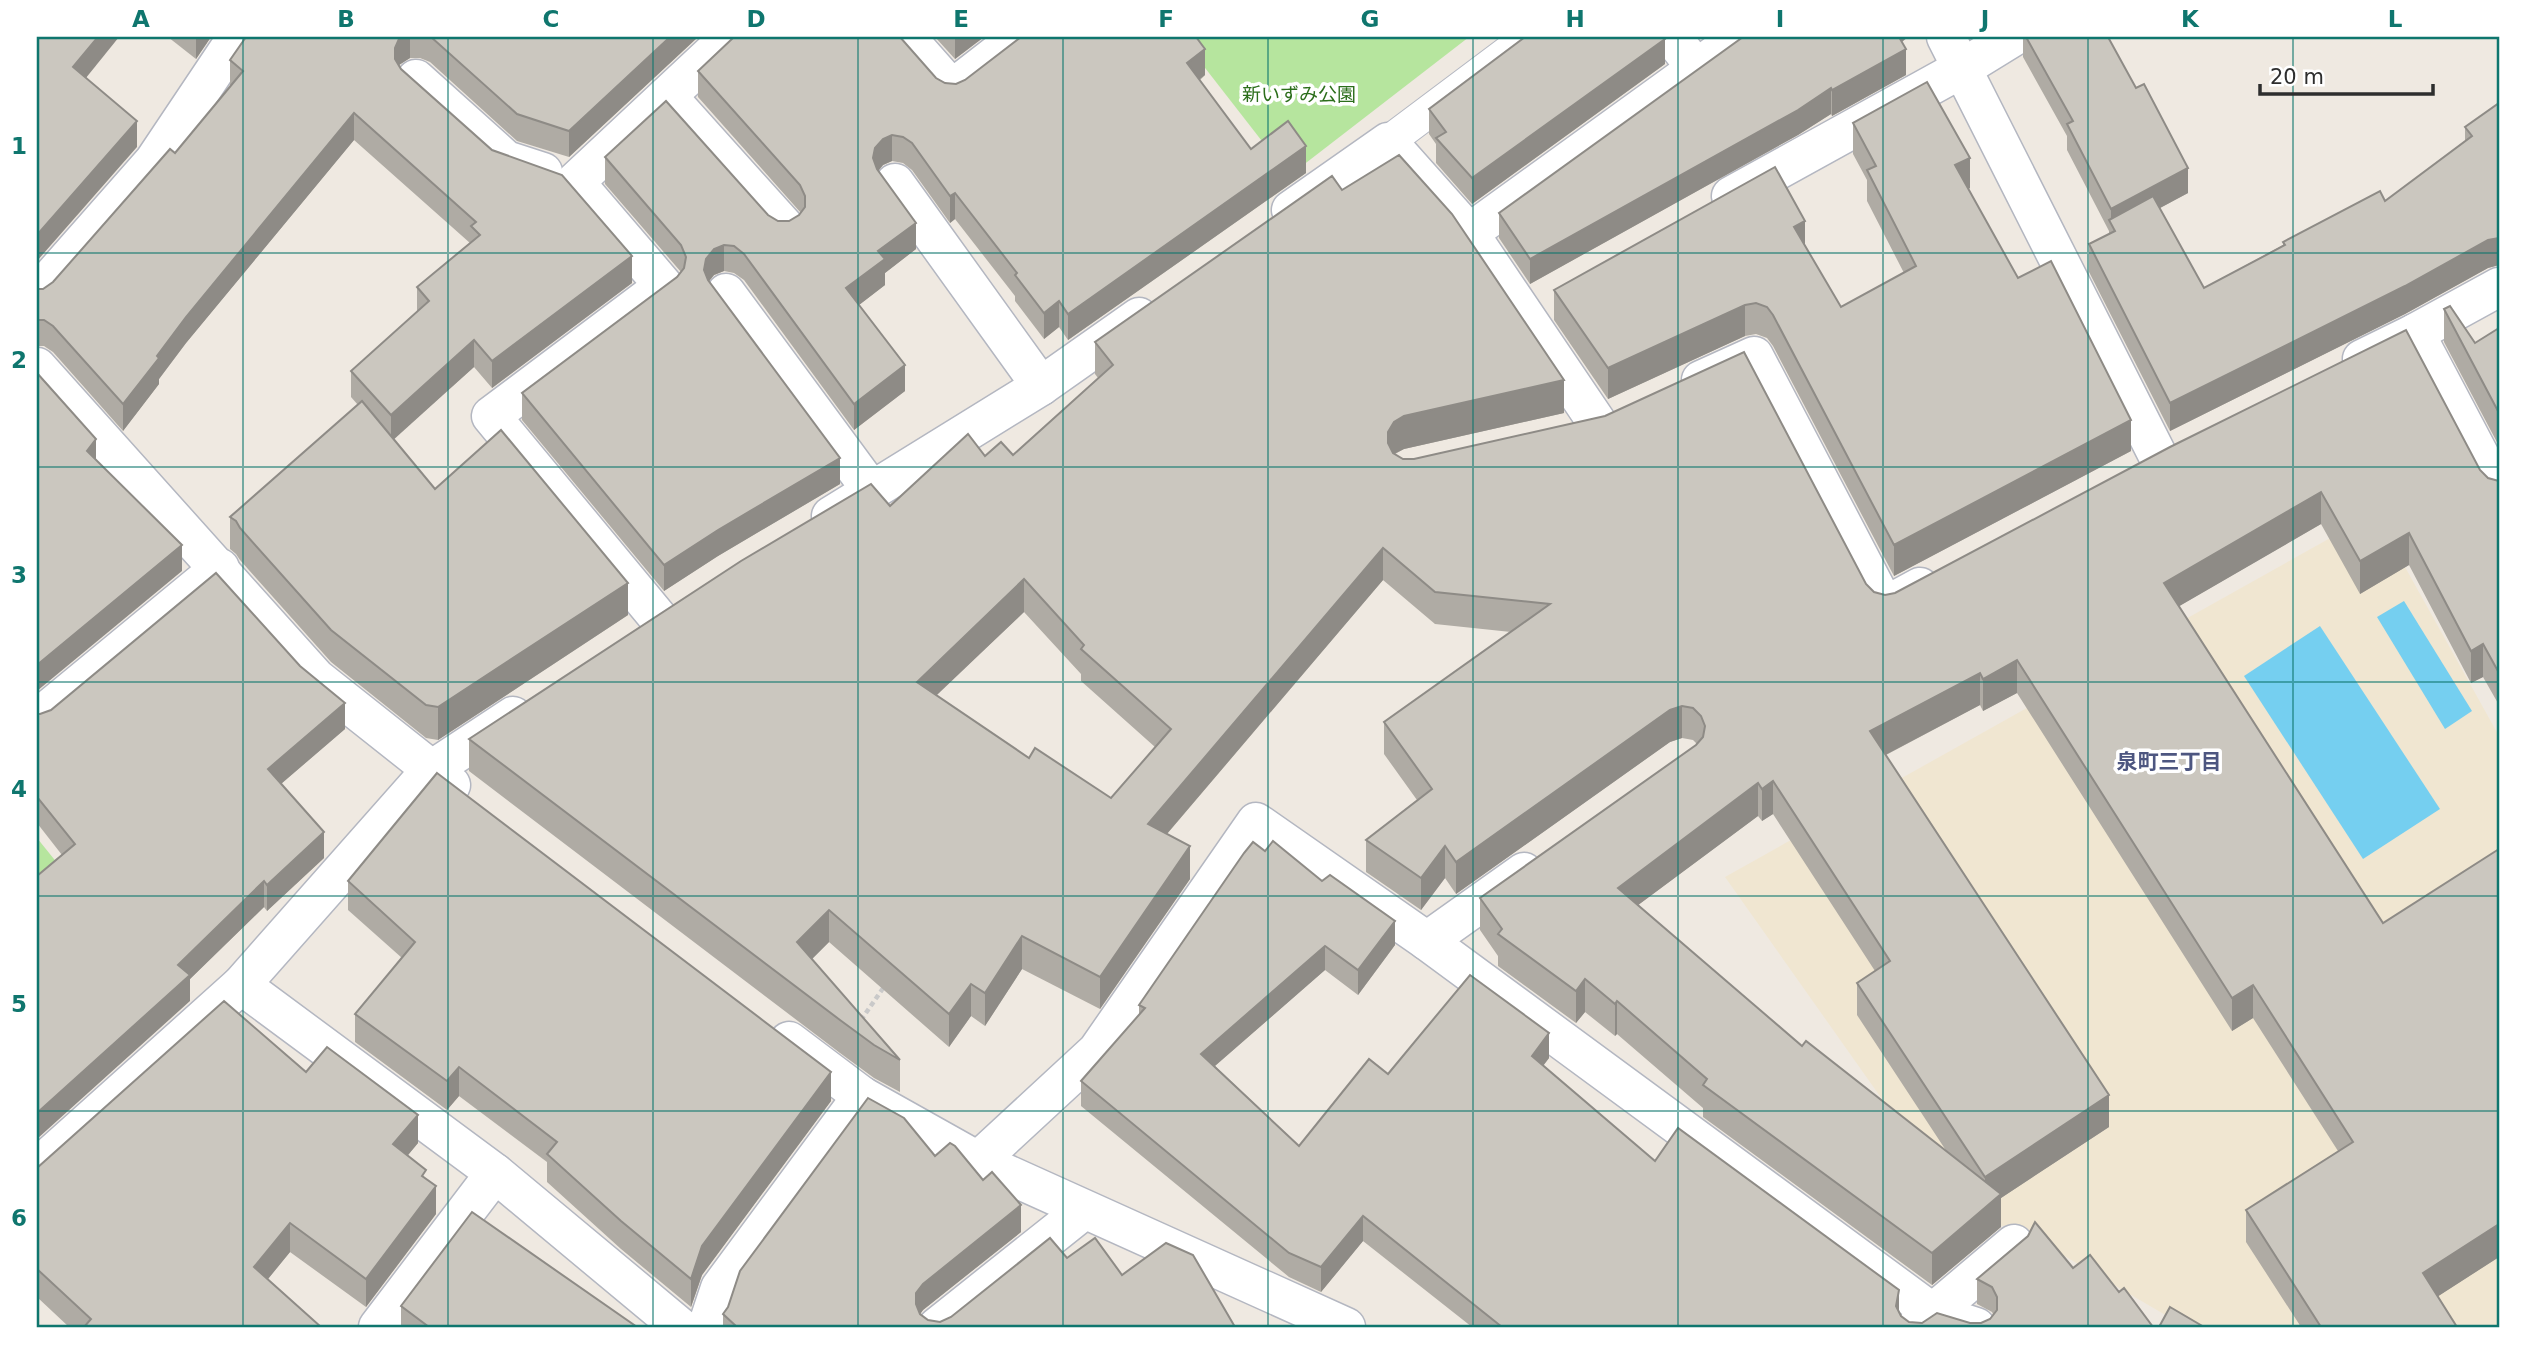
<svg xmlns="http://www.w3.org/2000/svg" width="2536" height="1364" viewBox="0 0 2536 1364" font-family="'DejaVu Sans','Noto Sans JP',sans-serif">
	<rect width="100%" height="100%" fill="#efe9e1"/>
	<path fill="#f0e6d1" d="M2375 513 2499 736V1327H2186L2013 1226 1971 1225 1725 877Z"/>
	<g fill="#b6e59e">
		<path d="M1181 37H1469L1289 176Z"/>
		<path d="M37 838 62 869 37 889Z"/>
	</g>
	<g fill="#75cff0">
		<path d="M2404 601 2472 711 2445 729 2377 617Z"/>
		<path d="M2320 626 2440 809 2363 859 2244 676Z"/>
	</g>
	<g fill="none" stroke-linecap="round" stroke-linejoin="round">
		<g stroke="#b4b7c1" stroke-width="34">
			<path id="service" d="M1388 142 1528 37"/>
		</g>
		<g stroke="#b4b7c1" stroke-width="41">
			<g id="minor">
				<path d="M906 37 952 89 1019 37"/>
				<path d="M1672 37 1696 68"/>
				<path d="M1946 37 2160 460"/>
				<path d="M416 79 506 160 543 172"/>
				<path d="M667 96 784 226"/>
				<path d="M895 183 1041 386"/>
				<path d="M1731 196 1961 69 2013 37"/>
				<path d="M1291 210 1388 142 1469 233 1600 427"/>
				<path d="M1469 233 1740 37"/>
				<path d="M726 293 872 491"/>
				<path d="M37 294 154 161 237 37"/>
				<path d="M2415 333 2499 287"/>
				<path d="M2362 359 2415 333 2499 492"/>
				<path d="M37 367 316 678 451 785"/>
				<path d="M1701 380 1754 356 1885 606 1920 587"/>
				<path d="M831 516 1041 386 1139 317"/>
				<path d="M660 620 491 416 664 286 575 182 730 37"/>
				<path d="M37 719 220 568"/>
				<path d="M1427 941 1933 1313 1976 1327"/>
				<path d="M241 985 495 1173 378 1327"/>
				<path d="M789 1041 862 1096 978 1161 1346 1327"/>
				<path d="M978 1161 1097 1051 1256 822 1427 941 1524 872"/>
				<path d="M37 1168 241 985 431 770 513 716"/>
				<path d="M495 1173 680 1327"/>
				<path d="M1917 1326 2014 1244"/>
				<path d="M707 1327 720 1288 862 1096"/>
				<path d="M937 1327 1084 1210"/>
			</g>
		</g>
		<path stroke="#c9c9c9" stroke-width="4.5" stroke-dasharray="5 3.5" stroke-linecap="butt" d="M861 1020 886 984"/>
		<use href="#service" stroke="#fff" stroke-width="32"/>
		<use href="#minor" stroke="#fff" stroke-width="38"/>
	</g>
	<g fill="#afaba4" fill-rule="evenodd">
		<path d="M168 37H211L196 59Z"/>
		<path d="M246 37H698L569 157 517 141 430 62 420 58H410L399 65 401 69 632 283 492 388 474 367 393 439 435 489 628 615 438 740 426 738 331 662 240 560 236 554 230 549V517L358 405 351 397V371L417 312V287L470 243 354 140 186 343 159 379V384L123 431 53 352 44 346H37V289H43L53 282 175 153 230 87V60Z"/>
		<path d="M935 37H984L955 59Z"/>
		<path d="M1908 37 1902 42 1906 75 1832 116 1831 114 1798 135 1530 284 1499 238V213Z"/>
		<path d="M2023 37H2108L2188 193 2160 208 2204 288 2283 245V242L2385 201 2465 141V127L2499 103V265L2488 268 2405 314 2170 431 2089 272V244L2109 234V231L2067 150V136L2023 57Z"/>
		<path d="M1665 64 1472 204 1436 163V144L1429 134V109Z"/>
		<path d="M698 71 936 78 945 83 956 84 1205 75 1200 80 1251 149 1306 173 1068 340 1059 327 1044 339 1015 301V296L955 219 950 223 912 170 903 163 892 161 883 165 878 171 916 249 885 273V285L859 305 905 391 854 430 744 280 734 273 724 271 714 275 709 281 840 484 718 556 664 591 522 420V393L677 277 681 272 605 184V157L768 215 778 221H789L799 215 801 213 698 97Z"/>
		<path d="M1853 123 1970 188 1968 189 2018 278 2131 451 1894 576 1773 346 1767 338 1756 334 1745 336 1608 399 1554 320V290L1805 245 1841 307 1904 273 1867 201V180L1853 154Z"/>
		<path d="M1342 190 1564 413 1404 449 1395 454 1403 459 1866 584 1874 592 1885 595 1895 593 2170 447 2480 470 2488 478 2499 481V705L2483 677 2471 683 2409 565 2360 594 2321 524 2179 606 2383 923 2499 849V1257L2438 1296 2457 1327H2301L2246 1242V1210L2338 1151 2253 1018 2232 1031 2017 693 1983 711 1980 705 1886 755 2109 1127 2001 1198V1227L1932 1285 1703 1117V1108L1617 1034 1615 1036 1585 1012 1576 1023 1498 966V956L1480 930V898L1697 744 1693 740 1682 738 1670 742 1456 894 1445 878 1421 910 1366 872V840L1417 800 1384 754V722L1511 632 1435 624 1383 580 1167 834 1190 879 1100 1009 1022 969 985 1026 971 1016 949 1047 829 942 812 959 900 1060V1092L874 1078 840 1053 469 771V739L890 506 985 456 1013 455 1098 378 1095 374V342ZM1024 612 1081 674V681L1155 747 1111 798 1029 758 936 695ZM1773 814 1875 971 1857 983V1015L1947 1152 1802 1046 1638 905 1758 816 1762 821Z"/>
		<path d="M2444 309 2475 343 2499 328V446L2444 342Z"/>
		<path d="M37 714 345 729 281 784 324 858 267 911 264 907 190 979V1001L62 855 37 823Z"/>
		<path d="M1265 851 1395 945 1358 995 1325 970 1215 1066 1299 1146 1388 1074 1549 1058 1543 1066 1655 1161 1899 1312 1901 1316 1909 1322 1981 1323 1990 1319 1993 1314 1992 1312 1977 1304V1279L2073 1268 2119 1292 2153 1327H1472L1363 1241 1321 1292 1289 1277 1081 1106V1081L1139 1015V1005Z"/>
		<path d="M348 881 831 1101 702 1275 691 1307 621 1249 547 1182V1162L459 1096 447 1110 355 1042V1014L402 958 348 910Z"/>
		<path d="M306 1072 418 1143 408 1155 426 1179 436 1214 366 1307 290 1252 268 1279 321 1327H69L37 1297V1168Z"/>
		<path d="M935 1156 1021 1232 923 1310 920 1314 928 1320 940 1322 951 1317 1067 1258 1122 1275 1235 1327H723V1314Z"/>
		<path d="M401 1306 637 1327H401Z"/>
	</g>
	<g fill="#8e8b86">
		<path d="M98 37H119L73 94V67Z"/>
		<path d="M196 37H211L196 59Z"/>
		<path d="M402 37H410V58L399 65 395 74V48L399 39Z"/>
		<path d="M670 37H698L569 157V131Z"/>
		<path d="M955 37H984L955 59Z"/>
		<path d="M1892 37H1908L1892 49Z"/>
		<path d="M1665 39V64L1472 204V178Z"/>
		<path d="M1205 49V75L1187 89V63Z"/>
		<path d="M1906 49V75L1832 116V90Z"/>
		<path d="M1831 88V114L1798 135 1530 284V259Z"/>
		<path d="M354 113V140L186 343 159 379V384L123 431V404L157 356 186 317Z"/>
		<path d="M137 121V147L37 261V235Z"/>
		<path d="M892 135V161L883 165 875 175 873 158 875 148 883 139Z"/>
		<path d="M1306 146V173L1068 340V314Z"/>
		<path d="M1970 158V188L1955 196V165Z"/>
		<path d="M2188 168V193L2115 232 2111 223V209Z"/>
		<path d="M955 193V219L950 223V196Z"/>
		<path d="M1805 221V252L1794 227Z"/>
		<path d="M916 223V249L885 273V285L846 315V288L878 251Z"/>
		<path d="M2499 238V265L2488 268 2405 314 2170 431V403L2488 240Z"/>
		<path d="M724 245V271L714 275 706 285 704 270 706 259 714 249Z"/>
		<path d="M632 256V283L492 388V361Z"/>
		<path d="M1059 301V327L1044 339V313Z"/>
		<path d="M1745 305V336L1608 399V368Z"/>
		<path d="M474 340V367L391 442V415Z"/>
		<path d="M905 365V391L854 430V404Z"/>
		<path d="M1564 380V413L1404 449 1394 454 1388 464V432L1394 422 1404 416Z"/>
		<path d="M2131 420V451L1894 576V545Z"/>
		<path d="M96 439V466L87 451Z"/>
		<path d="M840 458V484L718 556 664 591V565L718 530Z"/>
		<path d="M2321 492V524L2164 615V583Z"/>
		<path d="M2409 533V565L2360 594V561Z"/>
		<path d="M182 545V571L37 691V665Z"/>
		<path d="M1383 548V580L1148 856V824Z"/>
		<path d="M1024 579V612L917 714V682Z"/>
		<path d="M628 583V615L438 740V707Z"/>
		<path d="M2483 644V677L2471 683V651Z"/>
		<path d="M2017 660V693L1983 711V679Z"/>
		<path d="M1980 673V705L1870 763V731Z"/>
		<path d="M345 703V729L268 795V769Z"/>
		<path d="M1682 706V738L1670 742 1456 894V862L1670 710Z"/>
		<path d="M1773 781V814L1762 821V789Z"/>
		<path d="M1758 783V816L1618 920V888Z"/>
		<path d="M324 832V858L267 911V885Z"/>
		<path d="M1190 846V879L1100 1009V977Z"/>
		<path d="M1445 846V878L1421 910V878Z"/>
		<path d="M264 881V907L190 979V1001L37 1139V1113L178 965Z"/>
		<path d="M829 910V942L797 974V942Z"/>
		<path d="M1395 921V945L1358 995V970Z"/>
		<path d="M1022 936V969L985 1026V993Z"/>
		<path d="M1325 946V970L1201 1078V1054Z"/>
		<path d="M1585 979V1012L1576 1023V991Z"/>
		<path d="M971 984V1016L949 1047V1014Z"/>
		<path d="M2253 985V1018L2232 1031V998Z"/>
		<path d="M1617 1001V1034L1615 1036V1004Z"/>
		<path d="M1549 1033V1058L1532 1080V1056Z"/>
		<path d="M459 1067V1096L447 1110V1081Z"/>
		<path d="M831 1072V1101L702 1275 691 1307V1279L702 1246Z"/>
		<path d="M2109 1095V1127L2001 1198V1227L1932 1285V1253L1985 1208V1177Z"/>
		<path d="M418 1115V1143L393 1173V1144Z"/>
		<path d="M436 1186V1214L366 1307V1279Z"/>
		<path d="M1021 1205V1232L923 1310 916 1320V1293L923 1284Z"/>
		<path d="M1363 1216V1241L1321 1292V1267Z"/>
		<path d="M290 1223V1252L254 1296V1267Z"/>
		<path d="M2499 1224V1257L2423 1306V1273Z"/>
		<path d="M1899 1290V1315L1896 1306Z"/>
	</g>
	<g fill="#cbc7bf" stroke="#8e8b86" stroke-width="2" fill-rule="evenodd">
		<path d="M37 37H98L73 67 137 121 37 235Z"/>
		<path d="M246 37H402L399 39 395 48V59L401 69 492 150 562 175 632 256 492 361 474 340 391 415 351 371 429 301 417 287 480 235 471 226 476 222 354 113 186 317 157 356 159 358 123 404 53 326 44 320H37V289H43L53 282 170 149 175 153 243 71 230 60Z"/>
		<path d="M431 37H670L569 131 517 114Z"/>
		<path d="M734 37H900L936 78 945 83 956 84 965 80 1021 37H1196L1205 49 1187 63 1251 149 1288 121 1306 146 1068 314 1059 301 1044 313 1015 275 1017 273 955 193 950 196 912 143 903 137 892 135 883 139 875 148 873 158 877 169 916 223 878 251 885 259 846 288 905 365 854 404 744 254 734 246 724 245 714 249 706 259 704 270 708 280 840 458 718 530 664 565 522 393 677 277 684 268 686 257 681 245 605 157 666 101 768 215 778 221H789L799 215 805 207V196L800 185 698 71Z"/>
		<path d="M1525 37H1664L1665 39 1472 178 1436 138 1446 132 1429 109Z"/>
		<path d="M1743 37H1899L1906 49 1832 90 1831 88 1798 110 1530 259 1499 213Z"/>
		<path d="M2026 37H2108L2136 88 2144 84 2188 168 2111 209 2067 124 2073 121Z"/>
		<path d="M1927 82 1970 158 1955 165 2018 278 2051 261 2131 420 1894 545 1773 315 1767 307 1756 303 1745 305 1608 368 1554 290 1775 167 1805 221 1794 227 1841 307 1916 266 1867 170 1876 166 1853 123Z"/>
		<path d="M2499 103V238L2488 240 2405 286 2170 403 2089 244 2115 231 2109 220 2153 196 2204 288 2285 245 2283 242 2380 191 2385 201 2472 136 2465 127Z"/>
		<path d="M1399 155 1452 214 1564 380 1404 416 1394 422 1388 432V443L1393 453 1403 459H1414L1605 416 1744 352 1866 584 1874 592 1885 595 1895 593 2170 447 2406 330 2480 470 2488 478 2499 481V673L2483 644 2471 651 2409 533 2360 561 2321 492 2164 583 2383 923 2499 849V1224L2423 1273 2457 1327H2321L2246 1210 2353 1142 2253 985 2232 998 2017 660 1983 679 1980 673 1870 731 2109 1095 1985 1177 1857 983 1890 961 1773 781 1762 789 1758 783 1618 888 1802 1046 1806 1041 2001 1194 1932 1253 1703 1085 1707 1079 1617 1001 1615 1004 1585 979 1576 991 1498 934 1502 929 1480 898 1696 745 1703 737 1705 726 1701 716 1693 708 1682 706 1670 710 1456 862 1445 846 1421 878 1366 840 1432 789 1384 722 1550 604 1435 592 1383 548 1148 824 1190 846 1100 977 1022 936 985 993 971 984 949 1014 829 910 797 942 900 1060 874 1045 840 1020 469 739 741 561 871 484 890 506 968 434 985 456 1001 442 1013 455 1113 365 1095 342 1332 176 1342 190ZM1024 579 1084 645 1081 649 1171 729 1111 798 1035 748 1029 758 917 682Z"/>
		<path d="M2450 306 2475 343 2499 328V413L2444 309Z"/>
		<path d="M37 373 96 439 87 451 182 545 37 665Z"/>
		<path d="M362 401 435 489 501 430 628 583 438 707 426 705 331 630 240 528 236 521 230 517Z"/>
		<path d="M216 573 300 666 345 703 268 769 324 832 267 885 264 881 178 965 190 975 37 1113V876L75 844 37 797V714H40L51 710Z"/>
		<path d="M437 773 831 1072 702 1246 691 1279 621 1221 547 1154 557 1142 459 1067 447 1081 355 1014 415 942 348 881Z"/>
		<path d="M1273 841 1322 881 1330 875 1395 921 1358 970 1325 946 1201 1054 1299 1146 1369 1059 1388 1074 1470 975 1549 1033 1532 1056 1655 1161 1678 1128 1899 1290 1896 1306 1901 1316 1909 1322 1922 1323 1937 1313 1970 1323H1981L1990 1319 1997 1310V1297L1992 1287 1977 1279 2028 1236 2035 1222 2073 1268 2090 1255 2119 1292 2124 1288 2153 1327H1502L1363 1216 1321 1267 1289 1253 1081 1081 1145 1008 1139 1005 1244 853 1253 842 1265 851Z"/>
		<path d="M224 1001 306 1072 327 1047 418 1115 393 1144 426 1170 422 1176 436 1186 366 1279 290 1223 254 1267 321 1327H84L91 1319 37 1269V1168Z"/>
		<path d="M868 1098 904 1118 935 1156 950 1143 955 1146 983 1180 992 1172 1021 1205 923 1284 916 1293V1304L920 1314 928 1320 940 1322 951 1317 1050 1238 1067 1258 1095 1238 1122 1275 1166 1243 1193 1255 1235 1327H737L723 1314 728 1307 740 1271Z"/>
		<path d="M472 1212 637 1327H429L401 1306Z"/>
		<path d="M2170 1307 2204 1327H2159Z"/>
	</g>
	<path fill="none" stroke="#0f766e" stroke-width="2" stroke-opacity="0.55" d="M243 37V1327M448 37V1327M653 37V1327M858 37V1327M1063 37V1327M1268 37V1327M1473 37V1327M1678 37V1327M1883 37V1327M2088 37V1327M2293 37V1327M37 253H2499M37 467H2499M37 682H2499M37 896H2499M37 1111H2499"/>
	<g text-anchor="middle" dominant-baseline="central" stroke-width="7" stroke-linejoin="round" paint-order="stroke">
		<g font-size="19" fill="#2c6e1b" stroke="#fff">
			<text x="1299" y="94">新いずみ公園</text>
		</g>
		<g font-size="21" font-weight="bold" fill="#4d5680" stroke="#fff">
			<text x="2169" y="762">泉町三丁目</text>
		</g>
	</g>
	<rect width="2536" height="1364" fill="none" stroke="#ffffff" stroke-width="77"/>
	<path d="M2260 84v10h173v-10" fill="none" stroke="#2e2e2e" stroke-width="3.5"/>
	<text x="2270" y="84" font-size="21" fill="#2e2e2e" stroke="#ffffff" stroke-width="5" paint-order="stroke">20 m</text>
	<rect x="38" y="38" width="2460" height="1288" fill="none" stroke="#0f766e" stroke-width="2.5"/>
	<g font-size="23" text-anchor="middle" font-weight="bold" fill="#0f766e">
		<text x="141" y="27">A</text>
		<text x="346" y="27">B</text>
		<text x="551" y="27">C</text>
		<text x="756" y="27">D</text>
		<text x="961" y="27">E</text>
		<text x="1166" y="27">F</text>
		<text x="1370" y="27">G</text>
		<text x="1575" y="27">H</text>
		<text x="1780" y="27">I</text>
		<text x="1985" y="27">J</text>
		<text x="2190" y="27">K</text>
		<text x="2395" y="27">L</text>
		<text x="19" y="154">1</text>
		<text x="19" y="368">2</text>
		<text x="19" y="583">3</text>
		<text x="19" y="797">4</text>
		<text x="19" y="1012">5</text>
		<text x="19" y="1226">6</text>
	</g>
</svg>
